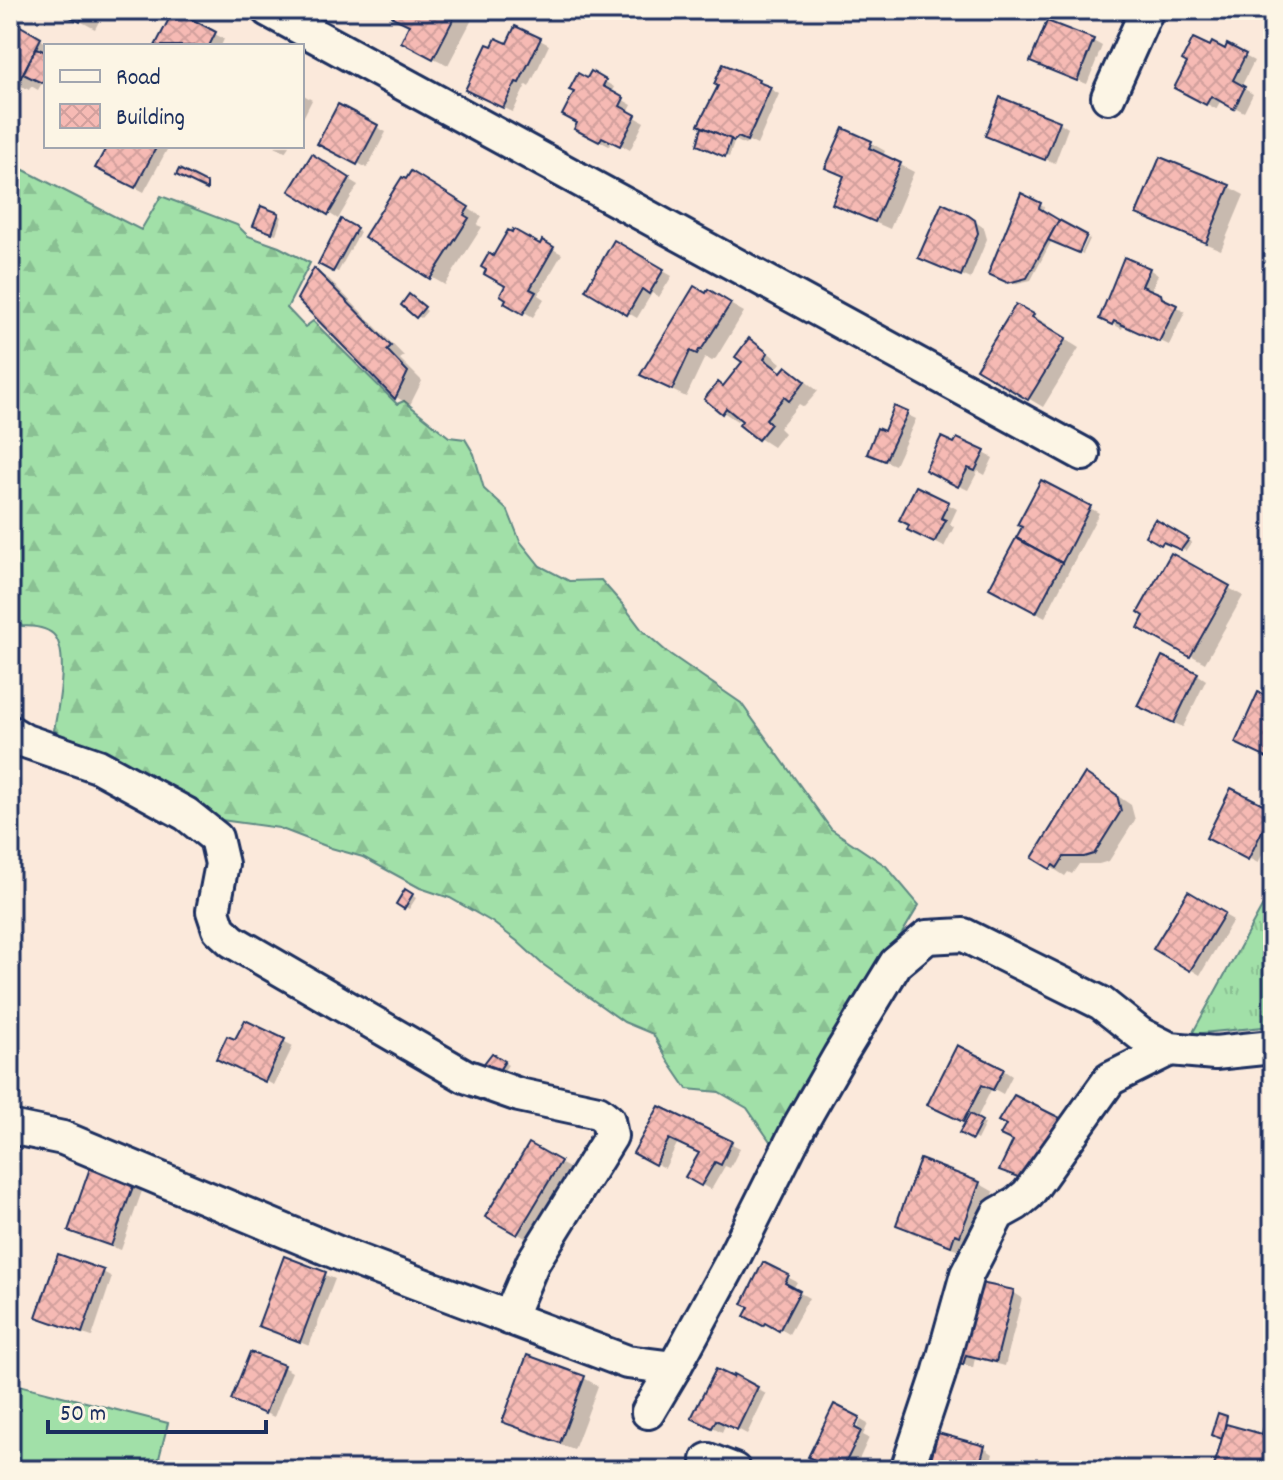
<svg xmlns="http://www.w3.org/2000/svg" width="1283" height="1480" viewBox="0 0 1283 1480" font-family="Dekko,sans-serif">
	<defs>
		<pattern id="grass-tufts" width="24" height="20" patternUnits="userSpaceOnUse" patternTransform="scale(2)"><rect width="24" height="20" fill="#a1e0a8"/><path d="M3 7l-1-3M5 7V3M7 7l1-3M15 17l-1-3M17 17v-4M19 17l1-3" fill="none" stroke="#8ac093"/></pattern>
		<pattern id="forest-firs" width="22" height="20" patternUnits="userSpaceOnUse" patternTransform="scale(2)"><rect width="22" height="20" fill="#a1e0a8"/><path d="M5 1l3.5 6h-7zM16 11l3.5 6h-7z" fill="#8ac093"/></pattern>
		<pattern id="building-cross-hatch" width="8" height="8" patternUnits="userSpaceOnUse" patternTransform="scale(2)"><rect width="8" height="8" fill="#f6bab4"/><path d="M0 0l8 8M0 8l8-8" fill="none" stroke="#d2a09d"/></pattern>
	</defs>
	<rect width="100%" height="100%" fill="#fbe9db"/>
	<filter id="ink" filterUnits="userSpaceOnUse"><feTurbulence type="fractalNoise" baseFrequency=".0125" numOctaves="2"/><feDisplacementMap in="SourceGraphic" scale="16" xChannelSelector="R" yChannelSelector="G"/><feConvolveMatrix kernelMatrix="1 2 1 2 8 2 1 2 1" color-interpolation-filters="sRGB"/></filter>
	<g filter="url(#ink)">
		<path fill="url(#grass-tufts)" stroke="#5e8883" stroke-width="2" d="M1273 887V1026L1192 1034Z"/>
		<path fill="url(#forest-firs)" stroke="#5e8883" stroke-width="2" d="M22 169 141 230 161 196 237 225 248 236 279 247 310 263 287 308 305 327 313 321 397 404 404 401 449 437 465 439 474 454 484 489 508 511 520 541 540 566 569 581 601 580 623 605 642 630 667 652 741 703 831 829 886 866 919 905 774 1147 747 1108 719 1092 687 1089 668 1061 653 1034 624 1022 541 963 517 941 492 922 450 898 420 888 363 857 331 848 279 828 221 820 71 741 54 730C58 708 70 650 53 634 45 627 32 626 22 626L11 614 10 175Z"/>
		<path fill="#a1e0a8" stroke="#5e8883" stroke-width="2" d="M15 1384 168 1423 156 1470H10V1405Z"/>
		<g fill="#0003">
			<path d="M59 10H105L95 29Z"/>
			<path d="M398 10H477L448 65 417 50 411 25Z"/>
			<path d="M616 10H632L629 17Z"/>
			<path d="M178 14 224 39 221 46H157Z"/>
			<path d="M10 22 52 46H46V83L43 81 38 90 31 86 29 90 10 80Z"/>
			<path d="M540 40 549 45 529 87 526 85 513 112 477 95 507 46Z"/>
			<path d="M1093 41 1102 46 1087 84 1042 67Z"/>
			<path d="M1228 47 1254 61 1241 87 1253 94 1244 112 1221 100 1216 109 1176 87 1190 62 1226 52Z"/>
			<path d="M724 66 758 81 779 94 757 145 749 141 745 145 735 140 729 157 699 144 720 86Z"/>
			<path d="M592 74 614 87 611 93 632 105 628 113 644 122 630 150 612 140 609 146 586 134 588 80Z"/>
			<path d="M302 94 312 100 302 120Z"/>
			<path d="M338 107 386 132 367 168 320 143Z"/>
			<path d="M1059 122 1068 128 1055 163 987 135Z"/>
			<path d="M871 143 885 151 883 156 914 172 890 229 849 211 846 177 828 167Z"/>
			<path d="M109 146H169L144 192 98 167Z"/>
			<path d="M273 146H289L285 152Z"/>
			<path d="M312 157 358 185 338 219 292 190Z"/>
			<path d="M1161 159 1229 187 1244 195 1221 250 1153 222 1138 213Z"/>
			<path d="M1273 167V185L1266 181Z"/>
			<path d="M426 182 482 217 477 225 482 227 445 285 431 277Z"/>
			<path d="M1022 196 1044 207 1041 212 1085 236 1052 240 1031 280 1013 284 991 273Z"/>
			<path d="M278 214 282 217 276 234 259 228Z"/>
			<path d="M967 216 984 228 987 239 970 280 971 279 928 260Z"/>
			<path d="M342 222 360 232 338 272 320 263Z"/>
			<path d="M1088 238 1090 239 1083 254 1081 253Z"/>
			<path d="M542 243 562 254 538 295 544 299 533 317 507 302 508 286 494 259 540 246Z"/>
			<path d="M615 243 672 276 659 297 652 293 637 318 587 289Z"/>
			<path d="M1149 269 1158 275 1151 291 1170 301 1171 304 1185 312 1169 345 1124 324 1122 329 1111 323Z"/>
			<path d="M315 271 329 279 404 356 400 359 422 381 410 405 396 397 299 299Z"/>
			<path d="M709 292 744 312 716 358 712 361 705 357 686 397 657 383Z"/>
			<path d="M414 299 427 311 421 318 417 316Z"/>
			<path d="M1017 306 1047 324 1045 327 1079 348 1043 407 979 369Z"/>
			<path d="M750 341 764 349 781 363 777 368 783 373 786 369 800 377 818 391 804 407 799 404 779 428 784 433 773 447 759 438 740 417 737 421 723 412 724 388 745 362Z"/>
			<path d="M895 409 916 419 895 465 878 458 885 433Z"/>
			<path d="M984 453 993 458 985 475 978 471 968 490 936 475Z"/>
			<path d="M1042 482 1099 513 1045 617 992 588 1024 527Z"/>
			<path d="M917 488 957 509 950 524 954 527 944 547 919 534Z"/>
			<path d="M1156 522 1192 542 1186 551 1168 542 1166 545 1148 536Z"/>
			<path d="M1172 556 1243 596 1205 663 1140 627Z"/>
			<path d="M1197 674 1206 680 1183 727 1149 711Z"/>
			<path d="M1100 784 1131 805 1135 820 1109 861 1099 864H1079L1072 874 1068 872 1065 876 1035 857Z"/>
			<path d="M1232 790 1273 811V834L1258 863 1208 837Z"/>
			<path d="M406 891 416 898 409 909 398 903Z"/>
			<path d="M1188 894 1233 920 1200 975 1156 948Z"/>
			<path d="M246 1022 293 1046 274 1085 228 1064Z"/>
			<path d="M493 1055 508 1065 500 1076Z"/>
			<path d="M1003 1070 1012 1076 1003 1094 992 1088 976 1120 985 1124 977 1140 962 1132 967 1123 939 1109Z"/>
			<path d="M660 1108 740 1148 730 1168 725 1166 711 1190 687 1176 701 1153 678 1142 665 1168 636 1153Z"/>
			<path d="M529 1146 569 1168 527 1239 488 1216Z"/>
			<path d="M921 1162 980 1184 994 1192 975 1242 965 1252 912 1233 898 1224Z"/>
			<path d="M133 1185 142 1191 121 1250 79 1235 70 1230Z"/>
			<path d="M285 1259 335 1279 309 1346 260 1325Z"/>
			<path d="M764 1265 797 1282 793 1289 809 1298 789 1334 775 1326 773 1329 747 1315Z"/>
			<path d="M103 1272 112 1277 92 1337 48 1322 39 1316Z"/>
			<path d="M1013 1292 1022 1298 1005 1366 975 1358 973 1368 957 1362Z"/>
			<path d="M283 1367 292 1372 274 1417 233 1399Z"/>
			<path d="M735 1377 766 1394 747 1434 726 1423 722 1432 694 1417Z"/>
			<path d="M584 1378 598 1386 574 1450 518 1429 504 1421Z"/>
			<path d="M861 1420 868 1424 863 1435 869 1438 854 1470H837Z"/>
			<path d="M984 1448 993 1454 988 1470H930Z"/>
		</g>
		<g fill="url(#building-cross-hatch)" stroke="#1b2f5e" stroke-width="2">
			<path d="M56 10H86L80 22Z"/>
			<path d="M395 10H458L433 59 401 42 409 25 392 17Z"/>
			<path d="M177 11 216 32 209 46H155L171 15 174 16Z"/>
			<path d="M10 20 41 38 19 81 11 77 10 79Z"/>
			<path d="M1047 21 1094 39 1077 81 1030 62Z"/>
			<path d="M515 26 541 38 519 83 516 82 503 108 465 90 487 44 492 46 496 38 507 43Z"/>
			<path d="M1193 38 1210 46 1212 42 1225 49 1227 44 1246 54 1233 80 1245 87 1234 109 1211 96 1206 105 1174 88 1187 63 1182 60Z"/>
			<path d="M36 48 46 52V75L42 83 23 74Z"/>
			<path d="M723 64 759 79 758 82 771 87 747 141 738 137 734 141 698 125 718 86 714 84Z"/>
			<path d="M591 71 606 80 603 86 624 98 620 106 636 115 620 146 602 137 599 142 574 129 577 123 562 115 574 92 569 90 578 73 587 78Z"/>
			<path d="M1000 97 1060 121 1045 160 985 136Z"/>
			<path d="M338 104 378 125 357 165 317 144Z"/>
			<path d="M702 127 731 139 725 157 697 145Z"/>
			<path d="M843 128 872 141 869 148 901 163 875 222 832 204 844 176 825 168Z"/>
			<path d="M107 146H157L135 188 95 168Z"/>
			<path d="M312 154 350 178 328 215 289 191Z"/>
			<path d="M1160 157 1230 185 1206 243 1136 214Z"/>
			<path d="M179 169 207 183V190L176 175Z"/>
			<path d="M411 171 469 207 464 215 469 218 430 279 364 237 402 177 406 179Z"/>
			<path d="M1021 193 1041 203 1039 208 1059 220 1027 278 1008 283 988 274Z"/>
			<path d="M942 203 968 215 975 220 978 233 961 276 918 258Z"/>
			<path d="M261 206 279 213 272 233 253 226Z"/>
			<path d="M341 219 357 228 333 272 318 264Z"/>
			<path d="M1059 220 1087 235 1079 253 1048 240Z"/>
			<path d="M513 229 540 244 542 240 554 247 530 289 536 292 523 314 504 303 506 299 500 295 505 286 484 274 486 270 481 267 489 253 493 256 508 230 512 232Z"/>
			<path d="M614 240 664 269 649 294 642 289 627 315 585 290Z"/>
			<path d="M1124 257 1150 268 1142 286 1161 294 1162 298 1177 305 1159 342 1114 321 1112 325 1099 319Z"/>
			<path d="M314 268 391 346 387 350 408 372 395 399 297 299Z"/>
			<path d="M694 286 706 293 708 289 731 303 701 350H699L697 354 690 351 672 390 640 375Z"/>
			<path d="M409 294 425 307 416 318 401 305Z"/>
			<path d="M1016 304 1034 314 1032 317 1066 338 1028 400 976 369Z"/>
			<path d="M749 338 768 353 764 359 781 372 786 366 805 381 789 401 784 397 766 419 771 424 758 440 739 425 742 421 726 408 722 414 704 399 718 382 723 386 742 362 735 357Z"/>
			<path d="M894 406 908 412 885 461 867 454 877 428 884 431Z"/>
			<path d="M941 437 954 443 957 438 985 451 975 471 968 468 958 487 925 470Z"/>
			<path d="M1041 480 1091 506 1062 563 1016 538 1022 527 1017 525Z"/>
			<path d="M916 486 949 502 941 518 946 520 934 543 907 530 909 525 899 520Z"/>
			<path d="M1155 519 1189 539 1181 550 1163 542 1161 545 1145 536Z"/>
			<path d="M1016 538 1062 563 1036 613 989 588Z"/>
			<path d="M1171 553 1230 586 1190 657 1138 628 1144 616 1138 612Z"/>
			<path d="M1162 656 1198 673 1174 723 1137 706Z"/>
			<path d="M1258 692 1273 699V761L1235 743Z"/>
			<path d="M1085 773 1117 795 1121 811 1094 854 1084 857H1064L1057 868 1053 865 1050 869 1032 858Z"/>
			<path d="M1231 788 1273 809 1248 860 1206 838Z"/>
			<path d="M405 889 413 894 404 909 396 904Z"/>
			<path d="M1188 891 1225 913 1190 971 1153 949Z"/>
			<path d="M245 1020 285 1039 265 1082 216 1059 227 1036 235 1039Z"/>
			<path d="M957 1045 1004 1069 993 1090 982 1085 963 1122 927 1105Z"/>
			<path d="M492 1053 505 1061 496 1075 482 1066Z"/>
			<path d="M1014 1095 1060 1118 1026 1180 999 1170 1013 1141 1000 1135 1006 1125 998 1121Z"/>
			<path d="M659 1106 732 1141 721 1165 715 1162 701 1186 685 1177 699 1153 669 1139 655 1165 633 1153Z"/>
			<path d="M970 1114 982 1121 972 1140 959 1133Z"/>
			<path d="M529 1143 561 1161 517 1235 485 1217Z"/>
			<path d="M920 1159 980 1182 960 1236 955 1234 951 1246 896 1225Z"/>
			<path d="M90 1168 134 1184 111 1246 68 1231Z"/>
			<path d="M58 1254 104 1270 82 1333 36 1317Z"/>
			<path d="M284 1256 326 1272 300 1342 258 1326Z"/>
			<path d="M763 1262 789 1275 785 1283 800 1291 779 1331 765 1323 763 1326 744 1316 749 1307 742 1304Z"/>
			<path d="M976 1282 1014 1290 996 1362 966 1355 963 1365 955 1363Z"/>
			<path d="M250 1352 284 1365 265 1414 231 1400Z"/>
			<path d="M527 1355 585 1376 560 1443 502 1422Z"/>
			<path d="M716 1369 733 1377 734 1374 758 1387 737 1430 716 1420 712 1428 691 1418Z"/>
			<path d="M834 1404 860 1417 855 1428 861 1431 842 1470H835L808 1457Z"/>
			<path d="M1218 1413 1227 1416 1222 1439 1211 1435Z"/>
			<path d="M1265 1423 1273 1425V1470H1213L1226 1424 1262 1434Z"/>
			<path d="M938 1433 985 1446 978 1470H928Z"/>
		</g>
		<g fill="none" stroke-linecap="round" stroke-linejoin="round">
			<g stroke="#1b2f5e" stroke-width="38">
				<g id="minor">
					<path d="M268 10 1083 454"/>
					<path d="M1108 97 1147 10"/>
					<path d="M10 732 25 741 98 766 186 814 216 838 222 864 213 911 219 929 232 941 465 1076 519 1095 598 1112 608 1120 611 1136 533 1262 509 1318"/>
					<path d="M10 1127 63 1138 343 1255 627 1362 674 1368"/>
					<path d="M648 1412 674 1368 732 1261 800 1125 840 1055 896 963 927 937 964 935 1101 1003 1140 1034 1170 1049 1215 1053 1273 1047"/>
					<path d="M708 1460 734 1470"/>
					<path d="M907 1470 939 1374 967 1274 998 1214 1016 1204 1028 1194 1110 1079 1170 1049"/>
				</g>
			</g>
			<use href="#minor" stroke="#fcf5e5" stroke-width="32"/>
		</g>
	</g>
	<rect width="1283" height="1480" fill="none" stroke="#fcf5e5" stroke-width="40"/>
	<rect x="20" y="20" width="1243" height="1440" fill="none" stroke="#1b2f5e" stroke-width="3" filter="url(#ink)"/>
	<rect x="44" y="44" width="260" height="104" fill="#fcf5e5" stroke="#a2a6af" stroke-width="2"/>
	<rect x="60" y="70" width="40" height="12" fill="#fcf5e5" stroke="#a2a6af" stroke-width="2"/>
	<text x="116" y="84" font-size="24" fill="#1b2f5e">Road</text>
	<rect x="60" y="104" width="40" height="24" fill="url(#building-cross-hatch)" stroke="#a2a6af" stroke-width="2"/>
	<text x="116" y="124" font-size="24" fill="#1b2f5e">Building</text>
	<path d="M48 1420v12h218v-12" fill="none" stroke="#1b2f5e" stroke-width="4"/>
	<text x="60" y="1420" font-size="24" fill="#1b2f5e" stroke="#fcf5e5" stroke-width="6" paint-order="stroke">50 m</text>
</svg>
